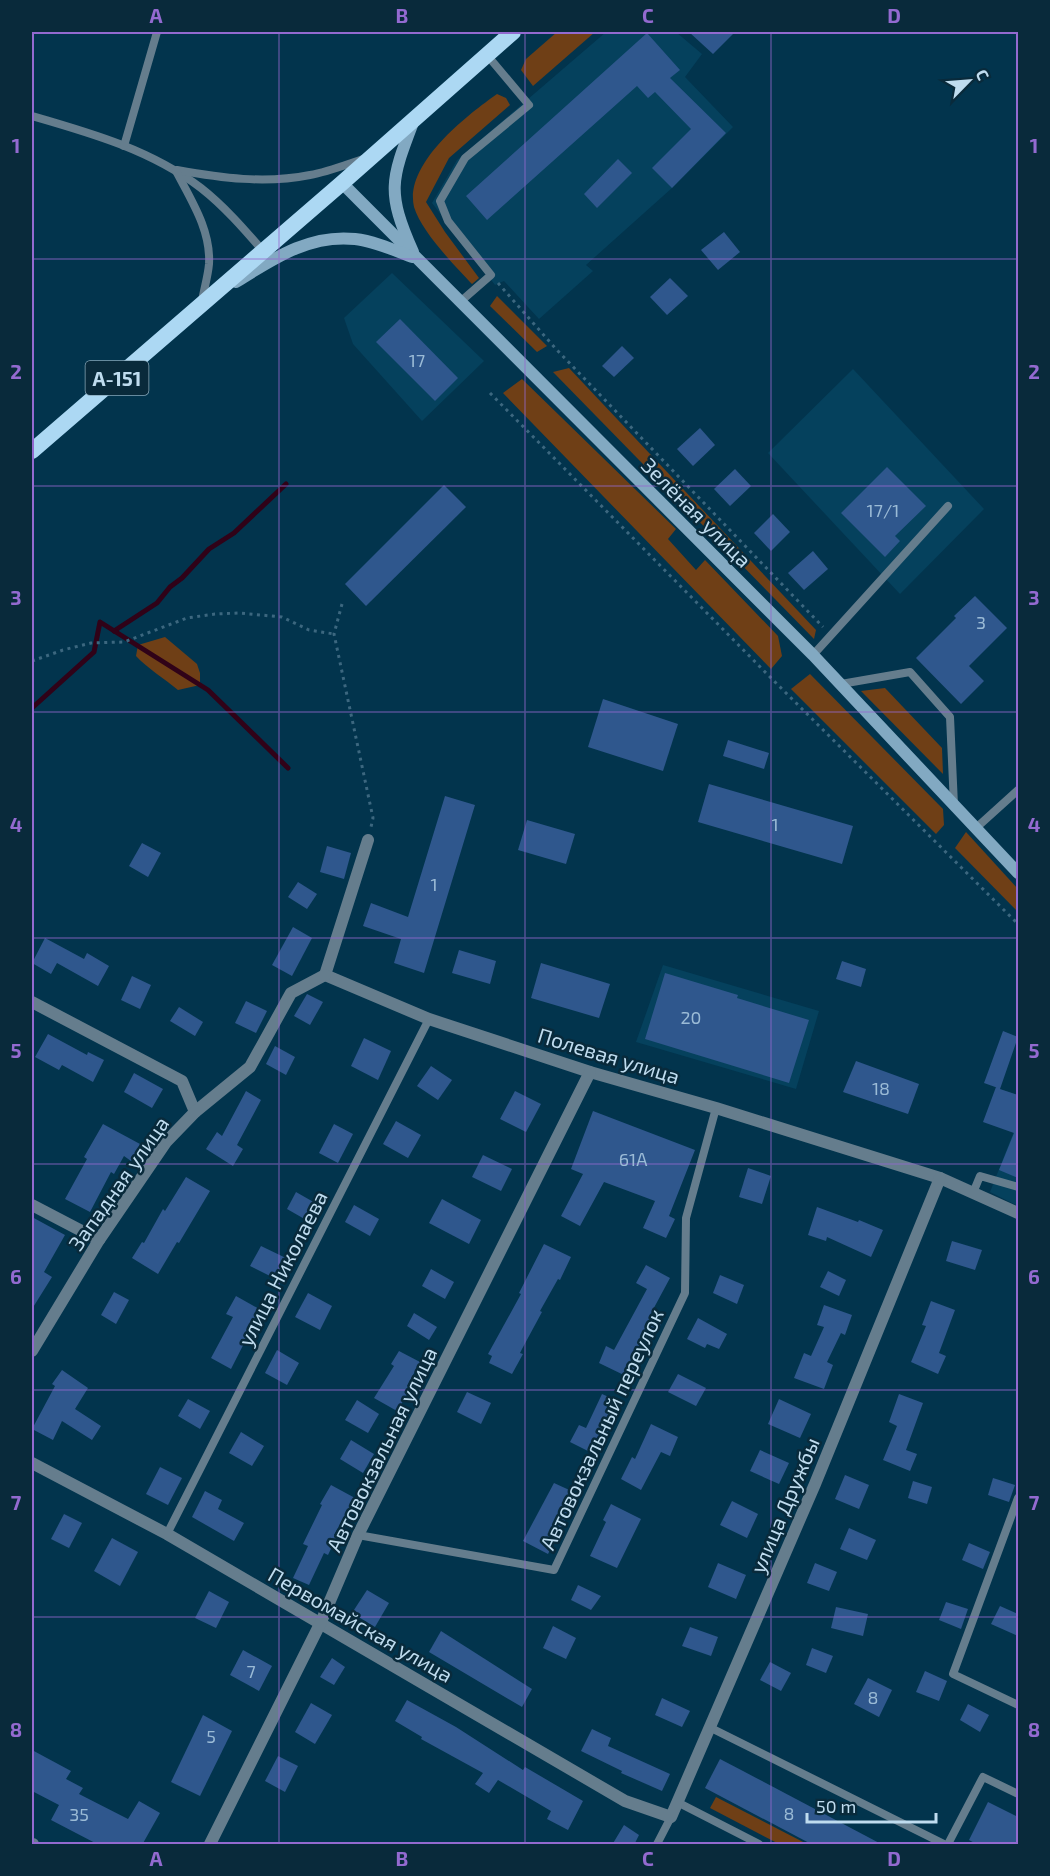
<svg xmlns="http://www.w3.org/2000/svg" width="1050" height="1876" viewBox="0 0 1050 1876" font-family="'Exo 2',sans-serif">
	<rect width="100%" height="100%" fill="#02344d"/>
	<g fill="#05415d">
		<path d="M606 32H676L702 54 685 77 733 127 672 188 586 265 593 271 539 319 504 281 495 285 432 203 457 160Z"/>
		<path d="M392 273 484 361 422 421 353 344 344 318Z"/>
		<path d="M853 369 984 509 900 594 768 453Z"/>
		<path d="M663 965 819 1011 796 1089 636 1042Z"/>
		<path d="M1018 1121V1206L990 1192Z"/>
	</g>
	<g fill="#6f3f16">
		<path d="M557 32H595L533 86 521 70 526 59Z"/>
		<path d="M497 94 506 98 510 105 449 158 426 202 445 232 479 278 472 284C454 265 421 231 414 207 404 164 466 116 497 94Z"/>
		<path d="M497 296 547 346 537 352 490 306Z"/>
		<path d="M569 368 816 630 814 639 553 372Z"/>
		<path d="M522 379 676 529 668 539 696 570 705 560 778 636 782 656 771 669 503 393Z"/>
		<path d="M165 637 197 664 200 673V685L178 690C164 678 148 669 136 656L138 645Z"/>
		<path d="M810 674 943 809 944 825 936 834 791 689Z"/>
		<path d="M885 688 942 748 943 774 861 691Z"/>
		<path d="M966 832 1018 889V912L955 848Z"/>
		<path d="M716 1797 807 1844H779L710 1808Z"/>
	</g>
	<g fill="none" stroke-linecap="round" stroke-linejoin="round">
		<g stroke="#300218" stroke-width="5">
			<path d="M114 631 157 603 170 587 182 578 209 549 234 533 286 484"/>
			<path d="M32 708 94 652 100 622 208 690 288 768"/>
		</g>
	</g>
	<g fill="#2f578d">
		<path d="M689 32H735L713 54Z"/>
		<path d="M647 33 680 70 670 78 726 133 672 188 652 168 691 129 655 92 648 98 637 86 487 220 466 196Z"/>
		<path d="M618 159 632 173 597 208 584 194Z"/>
		<path d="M724 232 740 252 718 270 701 250Z"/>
		<path d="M670 278 688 296 667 315 650 297Z"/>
		<path d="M400 319 458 378 435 401 376 342Z"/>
		<path d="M622 346 634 358 614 377 602 366Z"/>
		<path d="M700 428 715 445 693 466 677 449Z"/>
		<path d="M887 467 926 506 895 536 900 541 885 557 841 513Z"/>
		<path d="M735 469 751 486 730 506 714 489Z"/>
		<path d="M444 485 466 507 366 606 345 584Z"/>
		<path d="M773 514 790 532 771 551 754 533Z"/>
		<path d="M813 551 828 569 804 590 788 573Z"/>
		<path d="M975 596 1007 628 969 666 984 681 961 704 916 658 956 618 954 616Z"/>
		<path d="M603 699 678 724 663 771 588 747Z"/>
		<path d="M728 740 769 753 764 769 723 756Z"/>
		<path d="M709 784 853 826 842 864 698 822Z"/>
		<path d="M445 796 475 805 424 973 394 963 401 939 363 926 371 903 408 917Z"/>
		<path d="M527 820 575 834 566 864 518 850Z"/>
		<path d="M142 843 161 853 148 877 129 866Z"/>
		<path d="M327 846 351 853 344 879 320 872Z"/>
		<path d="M298 882 317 894 307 909 288 897Z"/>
		<path d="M293 927 312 938 292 976 272 965Z"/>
		<path d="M45 938 84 959 87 953 109 966 98 986 57 963 51 974 32 963Z"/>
		<path d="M459 950 496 961 490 984 452 973Z"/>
		<path d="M842 961 866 969 861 987 836 979Z"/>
		<path d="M541 963 610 984 599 1018 531 998Z"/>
		<path d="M665 973 738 995 737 998 809 1020 789 1083 645 1039Z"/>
		<path d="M132 976 151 985 140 1009 121 1000Z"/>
		<path d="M307 994 323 1002 310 1025 294 1016Z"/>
		<path d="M246 1001 267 1011 256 1033 235 1023Z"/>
		<path d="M179 1007 203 1022 195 1036 170 1021Z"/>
		<path d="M1003 1031 1018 1037 1000 1089 1018 1095V1178L999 1170 1014 1133 983 1122 996 1087 998 1088 984 1083Z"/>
		<path d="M48 1034 87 1055 88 1052 104 1060 93 1082 62 1065 59 1070 35 1057Z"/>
		<path d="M364 1038 391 1051 378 1080 351 1066Z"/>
		<path d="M275 1046 295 1057 286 1075 266 1064Z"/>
		<path d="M856 1061 919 1084 908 1114 843 1092Z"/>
		<path d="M431 1066 452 1080 438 1100 417 1086Z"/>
		<path d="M134 1073 163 1089 152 1108 124 1092Z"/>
		<path d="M246 1091 261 1100 237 1145 243 1149 233 1166 206 1149 217 1132 222 1136Z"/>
		<path d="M515 1091 541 1104 526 1132 500 1119Z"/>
		<path d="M593 1111 695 1150 669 1216 675 1219 666 1238 643 1228 655 1201 604 1182 580 1226 561 1216 583 1174 571 1169Z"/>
		<path d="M396 1121 421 1135 408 1158 383 1144Z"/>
		<path d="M103 1124 140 1144 131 1161 124 1156 114 1174 111 1172 90 1212 65 1199 87 1159 84 1157Z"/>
		<path d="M334 1124 353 1134 338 1163 319 1153Z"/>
		<path d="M483 1155 512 1169 501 1191 472 1177Z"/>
		<path d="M748 1168 771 1176 762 1204 739 1197Z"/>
		<path d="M186 1177 210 1191 179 1243 177 1242 158 1274 132 1258 142 1242 144 1243 163 1209 165 1211Z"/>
		<path d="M296 1192 317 1204 308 1221 287 1209Z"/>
		<path d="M442 1199 481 1220 469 1244 429 1223Z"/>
		<path d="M354 1205 379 1219 370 1236 345 1222Z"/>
		<path d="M817 1207 858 1222 859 1220 883 1230 871 1257 827 1237 826 1241 808 1235Z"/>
		<path d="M32 1217 65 1235 44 1272 52 1277 32 1309Z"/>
		<path d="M952 1241 982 1250 975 1270 946 1261Z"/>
		<path d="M544 1244 571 1257 560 1280 558 1279 540 1311 542 1312 522 1349 520 1353 523 1354 512 1374 489 1363 492 1356 488 1354 521 1294 519 1293Z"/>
		<path d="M261 1246 288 1259 278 1280 250 1266Z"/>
		<path d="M646 1265 670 1278 649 1317 661 1324 651 1342 647 1340 630 1378 599 1363 606 1346 614 1350 647 1289 636 1283Z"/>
		<path d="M431 1269 454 1282 445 1299 422 1286Z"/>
		<path d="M828 1271 846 1280 839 1296 820 1287Z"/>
		<path d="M720 1275 744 1285 737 1304 713 1293Z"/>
		<path d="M114 1292 129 1300 116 1324 101 1315Z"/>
		<path d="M308 1293 332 1306 320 1330 295 1317Z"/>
		<path d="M236 1296 261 1310 231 1369 211 1358 233 1317 226 1314Z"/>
		<path d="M931 1301 955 1310 939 1353 946 1356 938 1374 911 1362 926 1326 922 1325Z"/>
		<path d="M824 1305 852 1315 845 1335 841 1333 827 1362 833 1365 824 1389 794 1378 804 1353 811 1356 824 1327 817 1325Z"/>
		<path d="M414 1313 437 1327 429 1340 407 1326Z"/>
		<path d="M698 1318 727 1334 719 1349 707 1344 705 1348 687 1339Z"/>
		<path d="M277 1350 299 1363 287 1385 265 1373Z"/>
		<path d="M399 1351 420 1362 407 1386 411 1388 397 1411 374 1398 394 1366 391 1364Z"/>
		<path d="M62 1370 88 1388 75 1409 101 1426 92 1440 62 1421 53 1440 32 1429 55 1386 52 1384Z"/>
		<path d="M678 1374 706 1388 696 1406 668 1392Z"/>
		<path d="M467 1392 491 1403 481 1424 457 1412Z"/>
		<path d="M602 1394 622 1403 596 1455 570 1442 579 1425 586 1428Z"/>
		<path d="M899 1394 923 1403 906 1450 917 1454 910 1471 883 1460 897 1426 889 1422Z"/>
		<path d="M188 1399 210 1411 200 1429 178 1416Z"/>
		<path d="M779 1399 811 1414 800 1438 768 1424Z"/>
		<path d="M357 1400 379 1414 368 1433 345 1420Z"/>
		<path d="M651 1424 678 1437 670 1456 661 1452 641 1490 621 1479 632 1457 635 1459Z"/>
		<path d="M241 1432 264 1446 252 1466 229 1453Z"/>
		<path d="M351 1440 374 1454 363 1473 340 1459Z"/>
		<path d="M760 1450 789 1463 779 1484 750 1471Z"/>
		<path d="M160 1467 182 1478 168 1505 146 1494Z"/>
		<path d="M845 1475 869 1485 859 1509 835 1499Z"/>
		<path d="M993 1478 1015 1485 1009 1502 988 1495Z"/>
		<path d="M913 1481 932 1487 927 1504 908 1498Z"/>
		<path d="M554 1483 578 1494 548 1554 523 1541Z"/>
		<path d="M331 1485 355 1498 334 1535 337 1536 328 1555 324 1553 309 1585 293 1578 308 1546 303 1544 322 1505 320 1504Z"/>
		<path d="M205 1491 222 1500 218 1509 244 1523 234 1541 192 1517Z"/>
		<path d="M732 1501 758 1514 747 1538 720 1525Z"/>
		<path d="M611 1504 641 1519 617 1568 590 1556 606 1522 603 1520Z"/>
		<path d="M64 1514 82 1523 69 1548 51 1539Z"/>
		<path d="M849 1528 876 1540 867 1560 840 1549Z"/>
		<path d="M112 1538 138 1552 120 1586 94 1571Z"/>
		<path d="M969 1543 990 1552 983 1569 962 1560Z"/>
		<path d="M718 1563 746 1575 736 1599 708 1587Z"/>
		<path d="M815 1563 837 1572 829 1591 807 1583Z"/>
		<path d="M578 1585 601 1596 591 1610 571 1600Z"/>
		<path d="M367 1590 389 1603 375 1627 352 1613Z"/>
		<path d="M209 1591 229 1602 216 1628 195 1618Z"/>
		<path d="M946 1602 968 1609 961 1629 939 1620Z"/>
		<path d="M1000 1606 1018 1614V1636L991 1624Z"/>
		<path d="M836 1607 868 1614 863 1636 831 1628Z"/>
		<path d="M553 1626 576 1638 566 1659 543 1648Z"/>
		<path d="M690 1627 718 1637 711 1656 682 1646Z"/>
		<path d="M441 1631 532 1689 522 1707 429 1652Z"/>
		<path d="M812 1648 833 1656 826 1673 806 1665Z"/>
		<path d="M243 1650 272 1666 259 1691 230 1675Z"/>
		<path d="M332 1658 345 1667 334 1685 320 1677Z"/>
		<path d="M770 1662 791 1673 781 1691 760 1680Z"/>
		<path d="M925 1671 947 1681 939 1701 916 1692Z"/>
		<path d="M868 1678 892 1690 879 1717 854 1704Z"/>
		<path d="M662 1698 690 1711 682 1727 655 1715Z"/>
		<path d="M407 1700 456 1727 523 1770 525 1767 583 1801 568 1830 547 1819 551 1811 498 1780 489 1793 475 1784 483 1773 421 1739 422 1737 395 1721Z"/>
		<path d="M311 1703 332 1715 315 1744 295 1732Z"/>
		<path d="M968 1704 989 1715 980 1732 960 1720Z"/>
		<path d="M203 1715 232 1731 200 1796 171 1782Z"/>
		<path d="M592 1729 611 1738 608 1746 670 1774 662 1791 621 1773 622 1771 581 1751Z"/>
		<path d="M32 1750 71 1771 66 1779 83 1788 79 1794 128 1819 139 1801 160 1813 142 1845H99L51 1820 59 1805 32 1791Z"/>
		<path d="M278 1756 298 1766 285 1792 265 1781Z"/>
		<path d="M720 1759 743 1771 883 1845H813L705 1788Z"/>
		<path d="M988 1802 1018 1817V1845H978L969 1840Z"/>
		<path d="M624 1825 639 1835 634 1845H612Z"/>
	</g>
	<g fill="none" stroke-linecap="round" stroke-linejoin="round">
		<g stroke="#3c677f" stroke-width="3" stroke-dasharray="3 4.5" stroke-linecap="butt">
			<path d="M498 283 556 349 823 627"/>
			<path d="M490 393 775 682 1018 924"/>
			<path d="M342 604 334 634 373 818 371 827"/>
			<path d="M32 661 63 650 91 643 124 642 187 618 215 614 239 613 282 617 309 630 334 634"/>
		</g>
		<g stroke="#657d8d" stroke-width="8">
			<path d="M32 116C91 133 151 150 201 188 224 206 244 229 263 251"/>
			<path d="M124 146 157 32"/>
			<path d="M177 170C221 178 265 184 310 175 327 172 345 165 363 159"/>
			<path d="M176 171C191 200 211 230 209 264 208 276 204 289 202 301"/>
			<path d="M460 302 491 275 448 221 440 201 465 158 529 105 487 55"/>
			<path d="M813 655 948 506"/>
			<path d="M841 684 910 672 950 717 954 805"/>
			<path d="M976 828 1018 790"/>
			<path d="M973 1193 980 1176 1018 1187"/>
			<path d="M1018 1498 953 1674 1018 1705"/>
			<path d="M167 1534 429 1019"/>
			<path d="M358 1535 554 1570 685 1293 686 1218 716 1108"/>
			<path d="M711 1728 944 1844"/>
			<path d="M679 1803 759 1844"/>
			<path d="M657 1844 671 1817"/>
			<path d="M948 1844 983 1777 1018 1794"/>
		</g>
		<g stroke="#657d8d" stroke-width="12">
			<path d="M368 840 325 975 429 1019 590 1072 716 1108 940 1178 1018 1213"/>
			<path d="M32 1002 182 1081 195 1112"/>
			<path d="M32 1205 99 1240"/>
			<path d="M32 1351 99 1240 166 1142 195 1112 250 1067 291 993 325 975"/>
			<path d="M32 1463 167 1534 625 1801 671 1817 815 1484 940 1178"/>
			<path d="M32 1844H33"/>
			<path d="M210 1844 321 1622 358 1535 590 1072"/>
		</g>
		<g stroke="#82a9c2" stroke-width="12">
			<path d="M342 183 813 655 1018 873"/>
			<path d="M413 252C386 191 391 180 414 120"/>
			<path d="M236 282C273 259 309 234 355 239 374 241 394 250 412 257"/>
		</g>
		<path stroke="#acd8f3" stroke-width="16" d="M32 451 342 183 513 32"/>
	</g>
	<path fill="none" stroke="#936ad0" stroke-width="1.5" stroke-opacity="0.55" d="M279 32V1844M525 32V1844M771 32V1844M32 259H1018M32 486H1018M32 712H1018M32 938H1018M32 1164H1018M32 1390H1018M32 1617H1018"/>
	<g text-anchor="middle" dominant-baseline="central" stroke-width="5" stroke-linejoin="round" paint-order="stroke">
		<g font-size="18" fill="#9bbbd6">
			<text x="417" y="360">17</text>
			<text x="883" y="510">17/1</text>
			<text x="981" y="622">3</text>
			<text x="775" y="824">1</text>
			<text x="434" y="884">1</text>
			<text x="691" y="1017">20</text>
			<text x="881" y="1088">18</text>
			<text x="633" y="1159">61А</text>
			<text x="251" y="1671">7</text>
			<text x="873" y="1697">8</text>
			<text x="211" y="1736">5</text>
			<text x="789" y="1813">8</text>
			<text x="79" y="1814">35</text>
		</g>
		<rect fill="#092a3b" stroke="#88a7b9" stroke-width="1.5" x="85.5" y="361" width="63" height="34" rx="4.5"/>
		<g font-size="20" font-weight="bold" fill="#bfdcef">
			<text x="117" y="378">А-151</text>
		</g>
		<g font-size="21" fill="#bfdcef" stroke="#092a3b">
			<text transform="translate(697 512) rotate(45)">Зелёная улица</text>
			<text transform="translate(609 1055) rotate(17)">Полевая улица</text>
			<text transform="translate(118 1183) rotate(-55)">Западная улица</text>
			<text transform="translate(282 1268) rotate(-63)">улица Николаева</text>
			<text transform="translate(601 1429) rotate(-65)">Автовокзальный переулок</text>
			<text transform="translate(381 1449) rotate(-64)">Автовокзальная улица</text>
			<text transform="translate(784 1505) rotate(-67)">улица Дружбы</text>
			<text transform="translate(361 1624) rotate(30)">Первомайская улица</text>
		</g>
	</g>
	<rect width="1050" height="1876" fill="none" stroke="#092a3b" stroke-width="66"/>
	<g transform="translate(969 81) rotate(65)" stroke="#092a3b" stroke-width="4.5" paint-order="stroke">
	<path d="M0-4.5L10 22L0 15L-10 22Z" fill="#bfdcef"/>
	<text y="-9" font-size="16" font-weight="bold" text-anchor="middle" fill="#bfdcef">С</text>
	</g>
	<path d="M807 1813v9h129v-9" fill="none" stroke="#bfdcef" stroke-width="3"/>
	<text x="816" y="1813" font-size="18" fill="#bfdcef" stroke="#092a3b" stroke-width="4.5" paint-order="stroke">50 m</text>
	<rect x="33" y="33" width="984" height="1810" fill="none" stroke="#936ad0" stroke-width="2"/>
	<g font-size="20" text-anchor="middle" font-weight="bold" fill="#936ad0">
		<text x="156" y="23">A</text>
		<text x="402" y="23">B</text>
		<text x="648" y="23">C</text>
		<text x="894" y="23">D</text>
		<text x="16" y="153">1</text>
		<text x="1034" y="153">1</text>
		<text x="16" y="379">2</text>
		<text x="1034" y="379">2</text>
		<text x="16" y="605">3</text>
		<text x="1034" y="605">3</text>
		<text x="16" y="832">4</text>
		<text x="1034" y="832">4</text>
		<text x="16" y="1058">5</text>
		<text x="1034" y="1058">5</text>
		<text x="16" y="1284">6</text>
		<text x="1034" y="1284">6</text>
		<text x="16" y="1510">7</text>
		<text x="1034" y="1510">7</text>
		<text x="16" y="1737">8</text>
		<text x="1034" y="1737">8</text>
		<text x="156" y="1866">A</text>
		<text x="402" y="1866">B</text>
		<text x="648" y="1866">C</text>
		<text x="894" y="1866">D</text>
	</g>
</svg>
